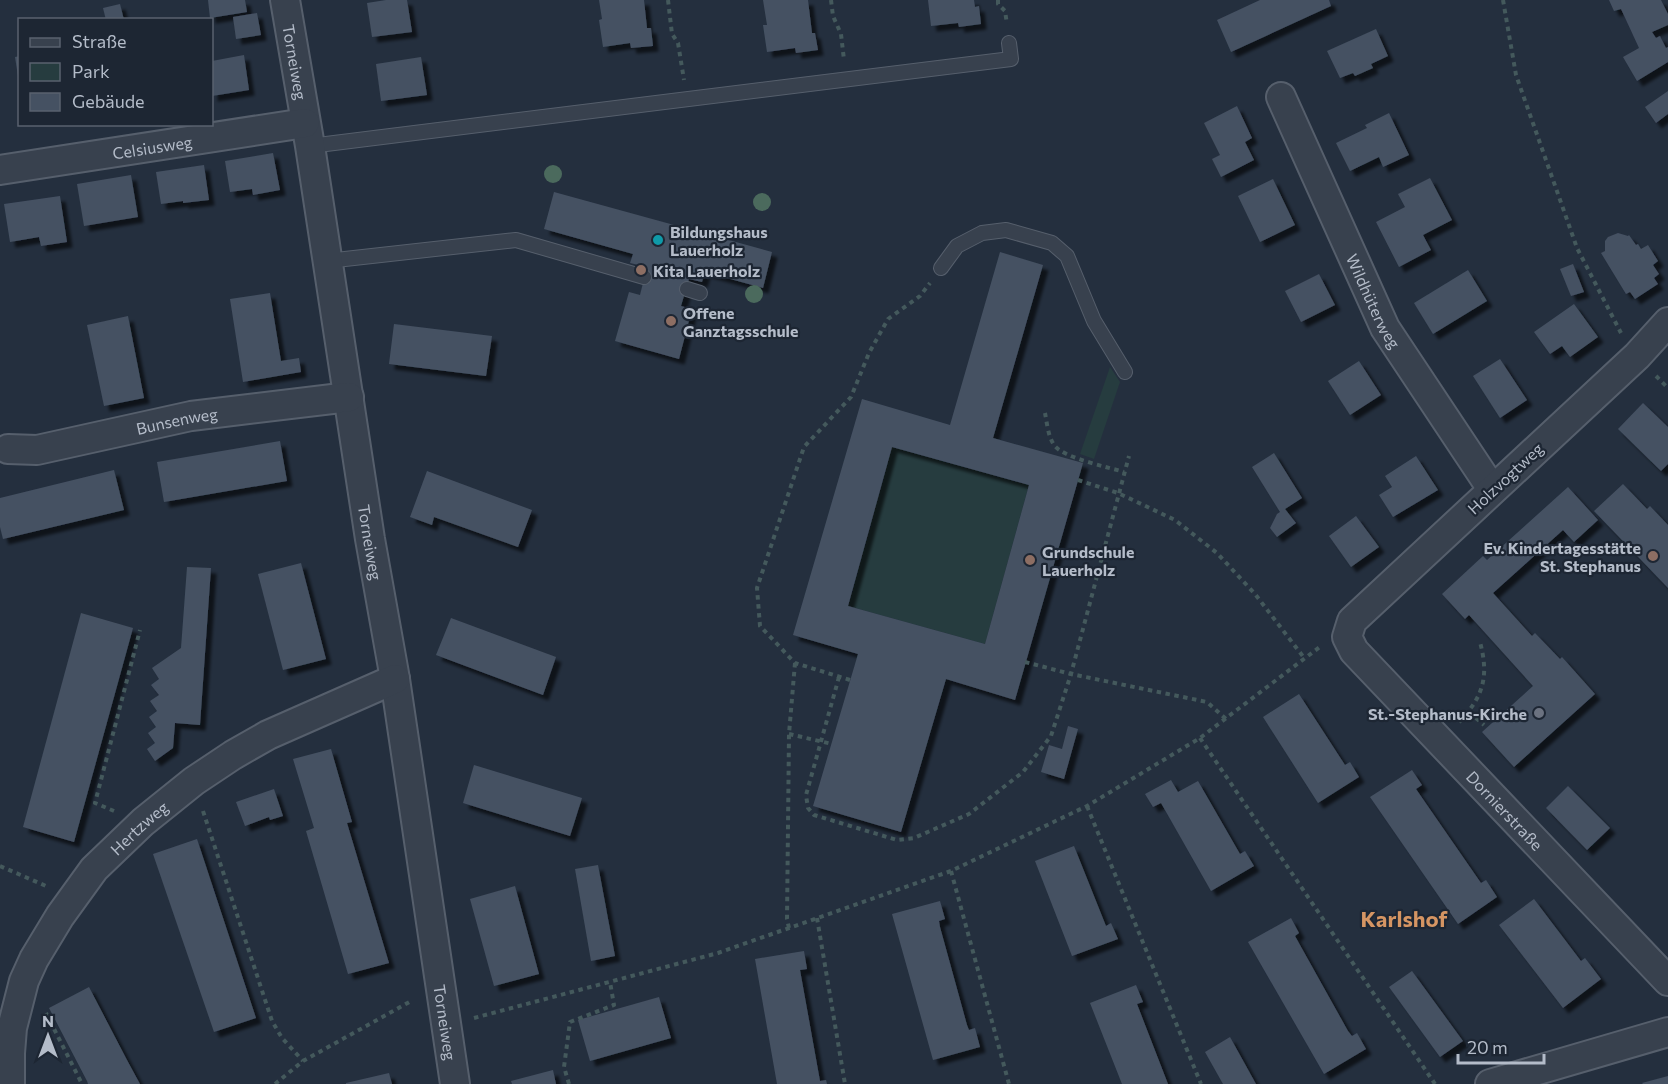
<svg xmlns="http://www.w3.org/2000/svg" width="1668" height="1084" viewBox="0 0 1668 1084" font-family="Commissioner,sans-serif">
	<defs>
		<filter id="shadow"><feDropShadow dx="5.5" dy="5.5" stdDeviation="1.5" flood-color="#0009"/></filter>
	</defs>
	<rect width="100%" height="100%" fill="#242f3e"/>
	<g fill="#263c3f">
		<path d="M1110 367 1120 382 1094 459 1080 454Z"/>
		<path d="M892 447 1029 485 985 644 848 606Z"/>
	</g>
	<g fill="#455162" fill-rule="evenodd" filter="url(#shadow)">
		<path d="M208 0H245L247 12 210 18Z"/>
		<path d="M386 0H407L412 32 372 37 367 3Z"/>
		<path d="M599 0H644L647 28H651L653 46 631 48 630 43 603 47 599 20 602 19Z"/>
		<path d="M763 0H808L812 33H815L818 50 796 53 795 48 767 52 763 25H767Z"/>
		<path d="M928 0H974L975 7 979 6 981 24 959 27 958 23 931 26Z"/>
		<path d="M1260 0H1329L1331 6 1231 52 1217 20Z"/>
		<path d="M1609 0H1661L1668 14V25L1652 32 1656 38 1660 36 1666 48 1668 47V62L1637 81 1623 57 1639 48 1621 9 1614 11Z"/>
		<path d="M120 4 124 20H106L103 8Z"/>
		<path d="M257 13 261 35 236 39 233 17Z"/>
		<path d="M1376 29 1388 56 1371 64 1373 68 1355 76 1353 73 1340 78 1327 51Z"/>
		<path d="M244 55 249 90 212 96V61Z"/>
		<path d="M20 56V75L18 76 15 57Z"/>
		<path d="M421 57 427 95 381 101 376 64Z"/>
		<path d="M1668 91V114L1656 123 1645 107Z"/>
		<path d="M1237 106 1252 138 1245 142 1254 160 1221 177 1212 159 1220 155 1204 123Z"/>
		<path d="M1389 113 1409 155 1383 167 1379 157 1350 171 1336 143 1367 128 1365 125Z"/>
		<path d="M273 153 280 190 253 195 252 189 230 192 225 161Z"/>
		<path d="M204 165 209 200 183 203V201L161 204 156 172Z"/>
		<path d="M131 175 138 217 84 226 77 184Z"/>
		<path d="M1430 178 1452 220 1423 235 1431 250 1399 267 1376 222 1405 207 1398 194Z"/>
		<path d="M1273 179 1295 225 1260 242 1238 196Z"/>
		<path d="M554 192 772 252 763 288 705 272 702 282 689 279 681 306 692 309 679 359 615 341 629 292 640 295 647 267 630 263 633 254 544 229Z"/>
		<path d="M60 196 67 242 41 246 39 237 10 242 4 204Z"/>
		<path d="M1618 233 1628 236 1629 235 1636 245 1638 244 1641 249 1648 245 1658 261 1653 265 1659 274 1654 278 1658 284 1635 299 1630 292 1626 294 1601 253 1605 251V241L1608 237Z"/>
		<path d="M1000 252 1043 265 993 438 1083 463 1015 700 946 679 901 832 813 806 858 654 793 635 862 399 950 425ZM892 447 1029 485 985 644 848 606Z"/>
		<path d="M1573 264 1584 292 1571 296 1560 269Z"/>
		<path d="M1468 270 1487 301 1433 334 1414 303Z"/>
		<path d="M1319 274 1335 305 1301 322 1285 291Z"/>
		<path d="M270 293 281 361 299 358 301 372 243 382 230 299Z"/>
		<path d="M1574 304 1598 337 1570 357 1562 346 1550 354 1534 332Z"/>
		<path d="M128 316 144 398 104 406 87 325Z"/>
		<path d="M394 324 492 336 486 376 389 364Z"/>
		<path d="M1500 359 1527 400 1500 418 1473 376Z"/>
		<path d="M1359 361 1381 395 1350 415 1328 381Z"/>
		<path d="M1643 403 1668 427V464L1661 471 1618 429Z"/>
		<path d="M280 441 287 481 164 502 157 462Z"/>
		<path d="M1274 453 1302 498 1285 509 1296 523 1277 537 1270 528 1277 514 1280 512 1252 467Z"/>
		<path d="M1416 456 1438 490 1393 517 1379 495 1392 487 1385 476Z"/>
		<path d="M114 470 124 510 3 539 0 527V498Z"/>
		<path d="M427 471 532 510 518 547 434 517 432 525 410 517Z"/>
		<path d="M1623 484 1647 509 1650 506 1668 525V588L1594 511Z"/>
		<path d="M1568 487 1598 520 1574 542 1563 530 1493 593 1532 636 1535 633 1560 659 1562 657 1595 694 1514 767 1482 732 1533 686 1469 615 1465 619 1442 594 1483 556 1487 560Z"/>
		<path d="M1356 516 1379 547 1351 567 1329 536Z"/>
		<path d="M301 563 326 659 283 670 258 574Z"/>
		<path d="M187 567 211 568 200 725 175 723 173 748 155 761 147 749 155 743 148 733 156 727 149 717 157 711 150 701 159 695 151 685 159 679 152 668 181 648Z"/>
		<path d="M81 613 133 628 74 842 23 827Z"/>
		<path d="M451 618 556 657 543 695 436 655Z"/>
		<path d="M1299 694 1345 765 1350 762 1359 777 1318 803 1263 717Z"/>
		<path d="M1068 726 1078 729 1064 779 1041 772 1049 745 1062 749Z"/>
		<path d="M331 749 352 822 347 823 389 963 348 974 306 831 314 828 293 759Z"/>
		<path d="M474 765 582 798 570 836 463 803Z"/>
		<path d="M1412 770 1422 785 1416 789 1481 883 1486 880 1497 897 1458 924 1370 797Z"/>
		<path d="M1171 780 1178 792 1198 781 1240 854 1245 851 1254 866 1211 891 1161 803 1153 807 1145 794Z"/>
		<path d="M1568 786 1610 828 1587 850 1546 808Z"/>
		<path d="M274 789 283 816 270 820 269 817 245 826 236 802Z"/>
		<path d="M197 839 256 1018 214 1032 153 854Z"/>
		<path d="M1074 846 1106 926 1111 923 1118 939 1072 956 1035 861Z"/>
		<path d="M598 865 615 956 591 961 575 869Z"/>
		<path d="M515 886 539 974 494 986 470 899Z"/>
		<path d="M1534 899 1581 961 1585 958 1601 979 1563 1008 1499 925Z"/>
		<path d="M940 901 945 919 939 921 940 927 967 1025 969 1030 975 1028 980 1047 933 1060 892 914Z"/>
		<path d="M1291 918 1299 933 1295 936 1348 1031 1352 1036 1357 1033 1366 1049 1324 1074 1248 942Z"/>
		<path d="M804 951 807 969 800 970 820 1081 826 1080 827 1084H777L755 959Z"/>
		<path d="M1412 971 1463 1041 1440 1057 1389 987Z"/>
		<path d="M1136 985 1143 1002 1137 1004 1168 1084H1122L1090 1003Z"/>
		<path d="M89 987 127 1060 140 1084H88L87 1081 49 1008Z"/>
		<path d="M659 997 671 1038 590 1061 578 1020Z"/>
		<path d="M1230 1037 1256 1084H1223L1205 1052Z"/>
		<path d="M553 1070 556 1084H512L511 1081Z"/>
		<path d="M389 1073 392 1084H346V1083Z"/>
		<path d="M1668 1076V1084H1643L1642 1083Z"/>
	</g>
	<g fill="none" stroke-linecap="round" stroke-linejoin="round">
		<g stroke="#565f6c" stroke-width="16">
			<g id="service">
				<path d="M310 146 1011 59 1009 43"/>
				<path d="M327 261 516 240 644 277"/>
				<path d="M941 268 957 246 982 233 1006 230 1052 243 1067 256 1094 321 1125 372"/>
				<path d="M687 289 700 293"/>
			</g>
		</g>
		<g stroke="#565f6c" stroke-width="32">
			<g id="minor">
				<path id="s1" d="M285 0 310 146 370 539 395 679 455 1084"/>
				<path id="s2" d="M1281 97 1385 328 1492 489"/>
				<path id="s3" d="M0 170 305 123"/>
				<path id="s4" d="M1668 322 1637 356 1352 621 1347 637 1354 651 1668 981"/>
				<path id="s5" d="M8 449 37 450 191 416 349 397"/>
				<path id="s6" d="M10 1084V1053L12 1028 24 981 34 959 60 916 94 869 143 822 194 781 233 755 268 735 395 679"/>
				<path d="M1490 1084 1668 1032"/>
			</g>
		</g>
		<g stroke="#44595c" stroke-width="4" stroke-dasharray="4.5 4.5" stroke-linecap="butt">
			<path d="M668 0 672 34 678 43 684 80"/>
			<path d="M831 0 833 16 841 34 844 60"/>
			<path d="M998 0V4L1005 11 1007 24"/>
			<path d="M1503 0 1516 75 1577 248 1621 333"/>
			<path d="M1656 376 1668 388"/>
			<path d="M1045 413C1047 423 1048 436 1054 445 1063 458 1108 467 1124 472"/>
			<path d="M1078 480 1118 493 1175 520 1217 553 1255 594 1305 659"/>
			<path d="M1025 662 1071 674 1207 702 1226 719"/>
			<path d="M839 677 806 795 808 808 814 815 897 840 914 838 969 814 1023 772 1051 736 1071 674 1129 456"/>
			<path d="M850 680 795 663 760 626 757 588 804 447 851 397 869 353 888 319 920 296 930 283"/>
			<path d="M1469 712 1484 725"/>
			<path d="M1459 722C1484 696 1489 676 1480 642"/>
			<path d="M789 734 832 744"/>
			<path d="M1200 738 1435 1084"/>
			<path d="M1087 806 1201 1084"/>
			<path d="M114 811 95 803 140 630"/>
			<path d="M203 811 272 1021 282 1038 303 1061"/>
			<path d="M0 866 46 886"/>
			<path d="M951 871 1009 1084"/>
			<path d="M817 918 845 1084"/>
			<path d="M789 928 787 919 789 734 795 663"/>
			<path d="M46 1013 82 1084"/>
			<path d="M474 1018 718 953 951 871 1087 806 1200 738 1321 646"/>
			<path d="M275 1084 303 1061 413 1000"/>
			<path d="M569 1084 564 1067 570 1022 614 1005 610 982"/>
		</g>
		<use href="#service" stroke="#38414e" stroke-width="14"/>
		<use href="#minor" stroke="#38414e" stroke-width="28"/>
	</g>
	<g fill="#4b6a5d">
		<circle cx="553" cy="174" r="9"/>
		<circle cx="762" cy="202" r="9"/>
		<circle cx="754" cy="294" r="9"/>
	</g>
	<circle fill="#0f9aa8" stroke="#1d2633" stroke-width="2" cx="658" cy="240" r="6"/>
	<g fill="#8d6e63" stroke="#1d2633" stroke-width="2">
		<circle cx="641" cy="270" r="6"/>
		<circle cx="671" cy="321" r="6"/>
		<circle cx="1653" cy="556" r="6"/>
		<circle cx="1030" cy="560" r="6"/>
	</g>
	<circle fill="#6b7280" stroke="#1d2633" stroke-width="2" cx="1539" cy="713" r="6"/>
	<g text-anchor="middle" dominant-baseline="central" stroke-width="4.5" stroke-linejoin="round" paint-order="stroke">
		<g font-size="16" fill="#b4bcc9" stroke="#1d2633">
			<text stroke="none"><textPath href="#s1" startOffset="63">Torneiweg</textPath></text>
			<text stroke="none"><textPath href="#s3" startOffset="154">Celsiusweg</textPath></text>
			<text stroke="none"><textPath href="#s2" startOffset="224">Wildhüterweg</textPath></text>
			<text stroke="none"><textPath href="#s5" startOffset="172">Bunsenweg</textPath></text>
			<text transform="translate(1505 478) rotate(-43)">Holzvogtweg</text>
			<text stroke="none"><textPath href="#s1" startOffset="549">Torneiweg</textPath></text>
			<text stroke="none"><textPath href="#s4" startOffset="687">Dornierstraße</textPath></text>
			<text stroke="none"><textPath href="#s6" startOffset="298">Hertzweg</textPath></text>
			<text stroke="none"><textPath href="#s1" startOffset="1035">Torneiweg</textPath></text>
		</g>
		<g font-size="16" font-weight="bold" fill="#b4bcc9" stroke="#1d2633" text-anchor="start">
			<text x="670" y="231">Bildungshaus<tspan x="670" dy="18">Lauerholz</tspan></text>
			<text x="653" y="270">Kita Lauerholz</text>
			<text x="683" y="312">Offene<tspan x="683" dy="18">Ganztagsschule</tspan></text>
			<text x="1641" y="547" text-anchor="end">Ev. Kindertagesstätte<tspan x="1641" dy="18">St. Stephanus</tspan></text>
			<text x="1042" y="551">Grundschule<tspan x="1042" dy="18">Lauerholz</tspan></text>
			<text x="1527" y="713" text-anchor="end">St.-Stephanus-Kirche</text>
		</g>
		<g font-size="22" font-weight="bold" fill="#d59563" stroke="#1d2633">
			<text x="1404" y="918">Karlshof</text>
		</g>
	</g>
	<rect x="18" y="18" width="195" height="108" fill="#1d2633" stroke="#59626f" stroke-width="1.5"/>
	<rect x="30" y="38" width="30" height="9" fill="#38414e" stroke="#59626f" stroke-width="1.5"/>
	<text x="72" y="48" font-size="18" fill="#b4bcc9">Straße</text>
	<rect x="30" y="63" width="30" height="18" fill="#263c3f" stroke="#59626f" stroke-width="1.5"/>
	<text x="72" y="78" font-size="18" fill="#b4bcc9">Park</text>
	<rect x="30" y="93" width="30" height="18" fill="#455162" stroke="#59626f" stroke-width="1.5"/>
	<text x="72" y="108" font-size="18" fill="#b4bcc9">Gebäude</text>
	<g transform="translate(48 1036)" stroke="#1d2633" stroke-width="4.5" paint-order="stroke">
	<path d="M0-4.5L10 22L0 15L-10 22Z" fill="#b4bcc9"/>
	<text y="-9" font-size="16" font-weight="bold" text-anchor="middle" fill="#b4bcc9">N</text>
	</g>
	<path d="M1458 1054v9h86v-9" fill="none" stroke="#b4bcc9" stroke-width="3"/>
	<text x="1467" y="1054" font-size="18" fill="#b4bcc9" stroke="#1d2633" stroke-width="4.5" paint-order="stroke">20 m</text>
</svg>
